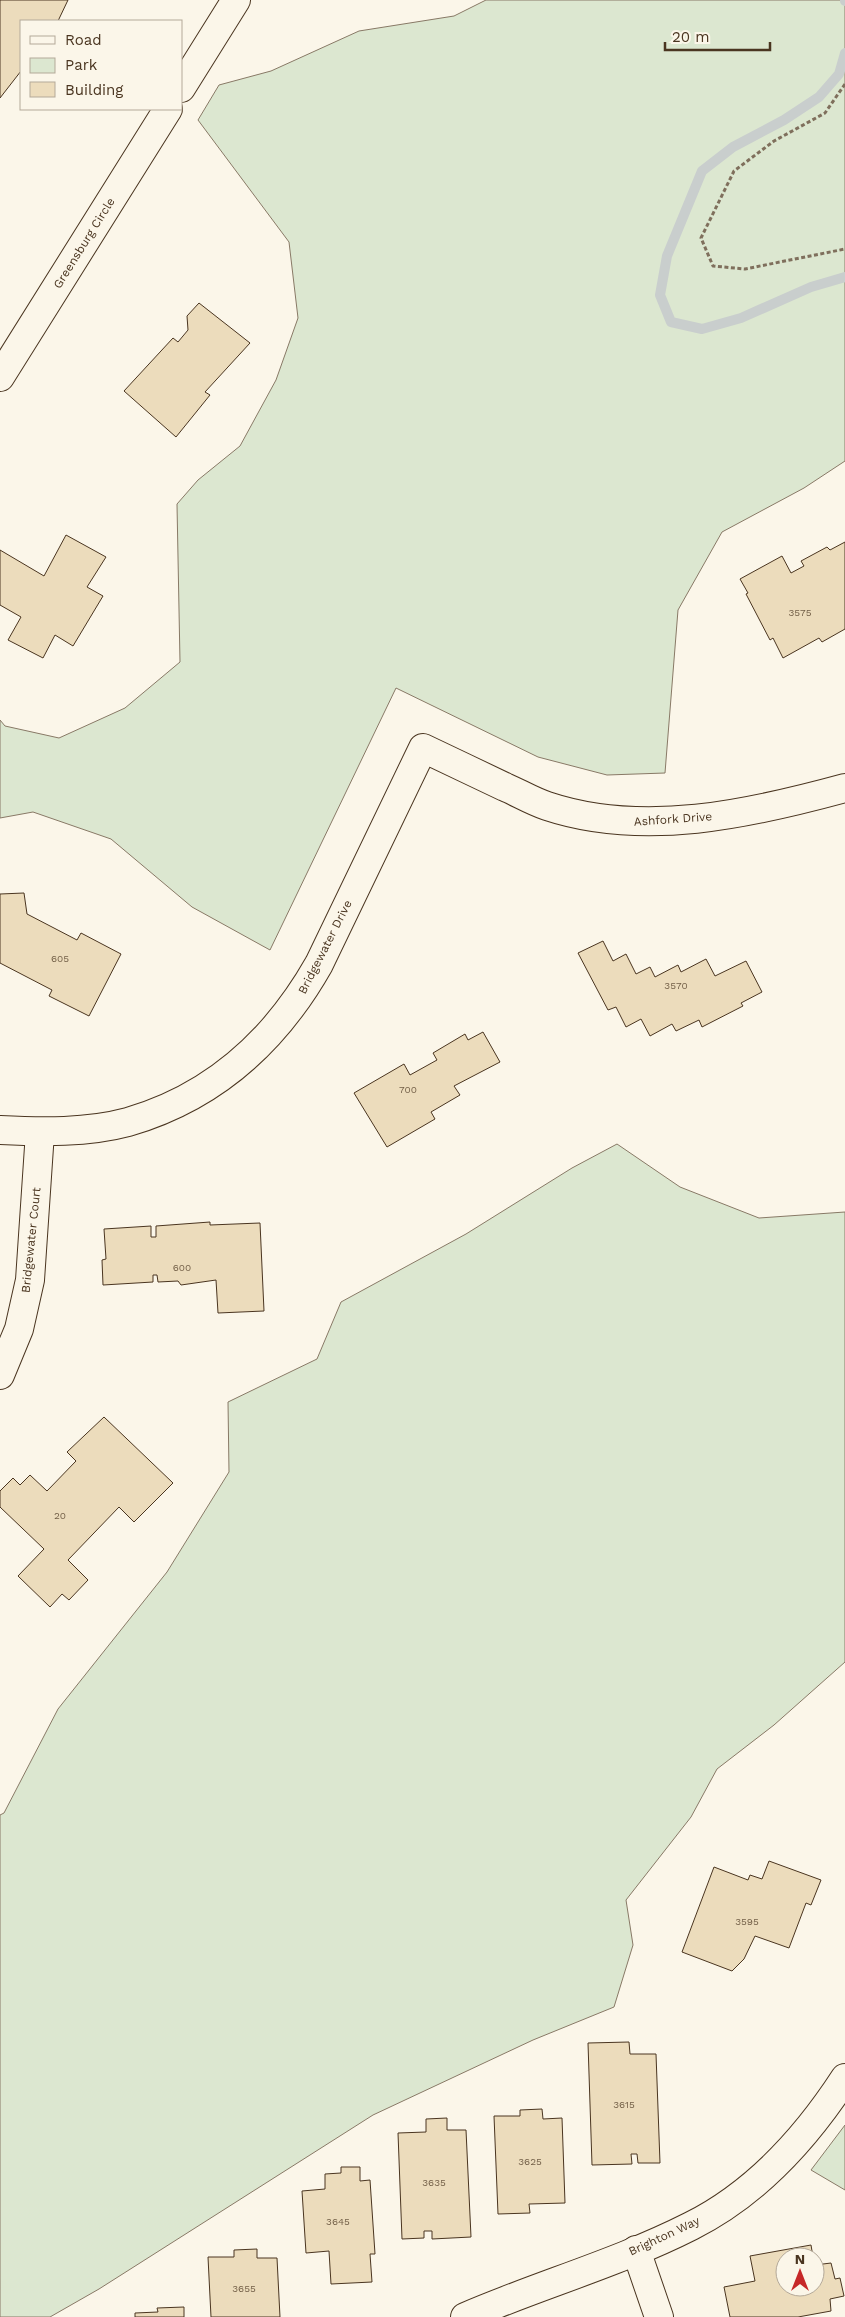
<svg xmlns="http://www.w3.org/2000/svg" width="845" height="2317" viewBox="0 0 845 2317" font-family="'Work Sans',sans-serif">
	<rect width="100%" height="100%" fill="#fbf6e9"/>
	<g fill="#dce7d0" stroke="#887966">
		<path d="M486 0H845V461L804 488 722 532 678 610 665 773 607 775 538 757 396 688 270 950 192 907 111 839 33 812 0 818V720L5 726 59 738 125 708 180 662 177 504 198 480 240 446 276 380 298 318 289 242 198 120 219 85 271 71 359 31 454 16Z"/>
		<path d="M617 1144 680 1187 759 1218 845 1212V1662L774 1725 717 1769 691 1817 626 1900 633 1945 614 2007 533 2040 373 2115 99 2289 50 2317H0V1815L4 1813 58 1709 167 1572 229 1472 228 1402 317 1359 341 1302 466 1234 572 1168Z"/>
		<path d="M845 2125V2190L811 2170Z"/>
	</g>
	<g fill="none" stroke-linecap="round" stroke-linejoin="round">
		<g stroke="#c9cecd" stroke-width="10">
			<path d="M845 0V1"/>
			<path d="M845 53 839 74 819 97 784 120 733 147 702 171 667 256 660 295 671 322 702 329 741 318 811 287 845 277"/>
		</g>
	</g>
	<g fill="#ecdcbc" stroke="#4a3520">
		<path d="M0 0H68L58 21H21V71L0 98Z"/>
		<path d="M199 303 250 343 205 392 210 395 176 437 124 391 173 338 178 342 188 330 187 316Z"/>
		<path d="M66 535 106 557 87 587 103 596 73 646 55 635 43 658 8 640 21 617 0 605V550L44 576Z"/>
		<path d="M845 542V629L822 642 819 638 783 658 773 638 770 640 746 594 748 593 740 579 782 556 791 573 804 566 801 561 827 547 830 550Z"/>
		<path d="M24 893 27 914 77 940 81 933 121 954 89 1016 49 996 52 990 0 963V894Z"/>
		<path d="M603 941 613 961 626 954 636 974 650 967 655 977 678 965 681 972 706 959 715 976 746 961 762 992 741 1003 743 1006 702 1027 699 1020 676 1031 672 1024 650 1036 641 1019 626 1027 616 1007 608 1010 578 953Z"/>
		<path d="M483 1032 500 1062 454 1086 460 1095 431 1112 435 1119 387 1147 354 1093 404 1064 410 1075 437 1060 433 1053 465 1034 468 1040Z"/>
		<path d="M210 1222V1225L260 1223 264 1311 218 1313 216 1280 181 1285 178 1281 158 1282 157 1275H153V1282L103 1285 102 1260 106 1259 104 1229 151 1226V1237H156V1226Z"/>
		<path d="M104 1417 173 1483 134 1522 119 1507 68 1560 88 1580 69 1600 62 1594 50 1607 18 1576 44 1549 0 1507V1491L13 1478 20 1485 30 1475 47 1491 76 1461 67 1452Z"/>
		<path d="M769 1861 821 1880 811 1905 806 1903 789 1948 755 1936 744 1959 732 1971 682 1952 714 1867 748 1880 750 1875 762 1879Z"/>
		<path d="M629 2042 630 2054H656L660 2163H638L637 2154H631L632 2164 592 2165 588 2043Z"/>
		<path d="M542 2109 543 2119 562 2118 565 2203 529 2204 530 2213 498 2214 494 2116H520V2110Z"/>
		<path d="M447 2118V2130H466L471 2237 432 2239V2231H424V2238L402 2239 398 2133 426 2132V2119Z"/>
		<path d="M341 2167H360V2181L370 2180 375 2254H370L372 2282 331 2284 329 2251 306 2253 302 2191 325 2189V2174L341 2173Z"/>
		<path d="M811 2245 813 2257H785V2287H815V2265L831 2263 835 2279 840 2278 844 2296 830 2299 831 2311 798 2317H730L724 2287 755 2281 750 2256Z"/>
		<path d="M257 2249V2258H277L280 2317H211L208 2257H234V2250Z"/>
		<path d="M184 2307V2317H135V2313L158 2312 157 2308Z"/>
	</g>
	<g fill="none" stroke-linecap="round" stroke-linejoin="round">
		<g stroke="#4a3520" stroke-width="30">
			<g id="minor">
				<path d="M181 88 236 0"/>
				<path d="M0 377 168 109"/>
				<path d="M0 1130C42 1132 87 1133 128 1122 214 1097 276 1040 319 964L423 748C450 761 478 774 505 787 519 793 532 801 547 806 643 838 750 814 845 788"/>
				<path d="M0 1375 19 1329 30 1280 40 1132"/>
				<path d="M636 2250 659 2317"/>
				<path d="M465 2317C539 2285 618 2263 691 2226 755 2194 806 2138 845 2078"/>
			</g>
		</g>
		<path stroke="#7f6f5c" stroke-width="3" stroke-dasharray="4 2.5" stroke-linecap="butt" d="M845 84 825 113 774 141 734 171 701 238 713 266 745 269 845 249"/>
		<use href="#minor" stroke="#fbf6e9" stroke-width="28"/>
	</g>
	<g text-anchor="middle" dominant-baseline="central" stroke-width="4" stroke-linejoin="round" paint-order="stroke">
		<g font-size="10" fill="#725f47">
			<text x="800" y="612">3575</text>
			<text x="60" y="958">605</text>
			<text x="676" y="985">3570</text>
			<text x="408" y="1089">700</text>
			<text x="182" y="1267">600</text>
			<text x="60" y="1515">20</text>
			<text x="747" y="1921">3595</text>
			<text x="624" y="2104">3615</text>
			<text x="530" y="2161">3625</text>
			<text x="434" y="2182">3635</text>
			<text x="338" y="2221">3645</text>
			<text x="244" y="2288">3655</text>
		</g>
		<g font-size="12" fill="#4a3520" stroke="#fbf6e9">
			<text transform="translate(84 243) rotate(-58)">Greensburg Circle</text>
			<text transform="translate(673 819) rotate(-4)">Ashfork Drive</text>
			<text transform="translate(325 947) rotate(-63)">Bridgewater Drive</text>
			<text transform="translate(31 1240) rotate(-84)">Bridgewater Court</text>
			<text transform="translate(664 2236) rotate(-25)">Brighton Way</text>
		</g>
	</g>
	<rect x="20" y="20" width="162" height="90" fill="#fbf6e9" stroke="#b4a999"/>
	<rect x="30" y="36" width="25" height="8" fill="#fbf6e9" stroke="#b4a999"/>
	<text x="65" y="45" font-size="15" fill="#4a3520">Road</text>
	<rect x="30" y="58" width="25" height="15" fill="#dce7d0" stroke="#b4a999"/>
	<text x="65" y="70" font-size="15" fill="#4a3520">Park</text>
	<rect x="30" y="82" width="25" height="15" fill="#ecdcbc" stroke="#b4a999"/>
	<text x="65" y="95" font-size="15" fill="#4a3520">Building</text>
	<g transform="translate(800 2272)"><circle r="24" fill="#fbf6e9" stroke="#b4a999"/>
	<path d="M0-4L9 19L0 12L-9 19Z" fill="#c62828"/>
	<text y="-8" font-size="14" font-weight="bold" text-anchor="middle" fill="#4a3520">N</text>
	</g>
	<path d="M665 42v8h105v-8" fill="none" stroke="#4a3520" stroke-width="2.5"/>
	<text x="672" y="42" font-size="15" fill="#4a3520" stroke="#fbf6e9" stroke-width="4" paint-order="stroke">20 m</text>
</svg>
